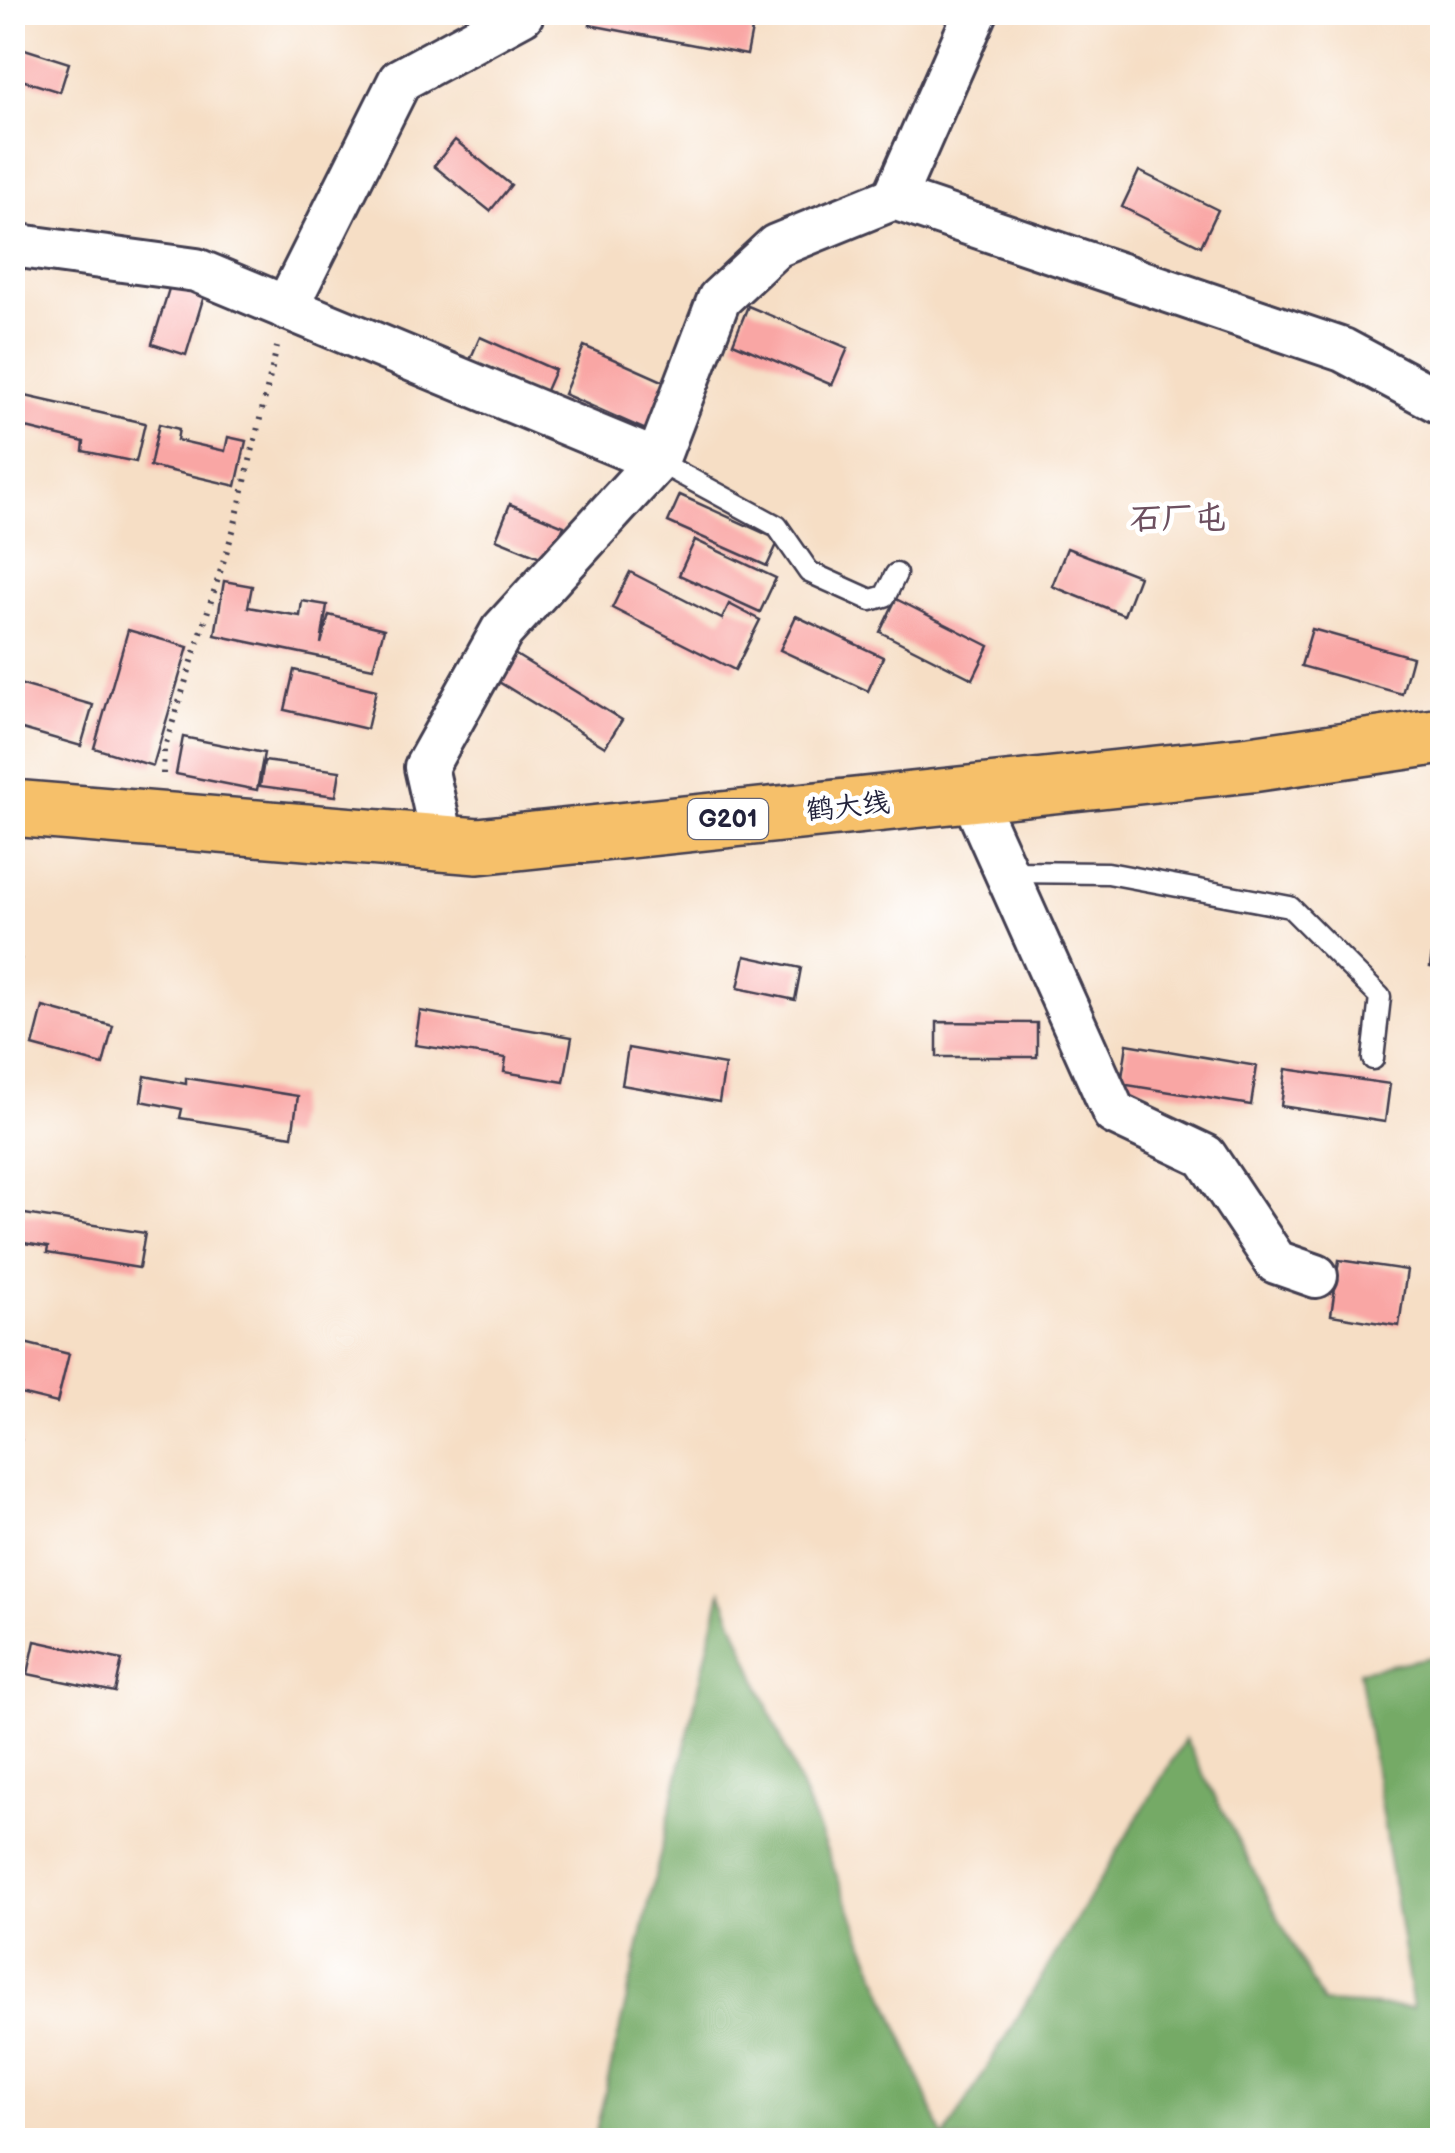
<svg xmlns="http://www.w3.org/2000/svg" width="1455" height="2153" viewBox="0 0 1455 2153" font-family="'Balsamiq Sans','LXGW WenKai TC',sans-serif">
	<rect width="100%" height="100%" fill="#fff"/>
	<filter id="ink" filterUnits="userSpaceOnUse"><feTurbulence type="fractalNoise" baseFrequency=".01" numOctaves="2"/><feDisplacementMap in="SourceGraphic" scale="20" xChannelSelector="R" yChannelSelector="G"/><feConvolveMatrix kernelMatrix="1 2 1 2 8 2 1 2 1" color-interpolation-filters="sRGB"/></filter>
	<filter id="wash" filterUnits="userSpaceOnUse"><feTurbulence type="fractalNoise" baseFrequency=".0048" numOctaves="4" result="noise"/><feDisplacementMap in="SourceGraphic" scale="40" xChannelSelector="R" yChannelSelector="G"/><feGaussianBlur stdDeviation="2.25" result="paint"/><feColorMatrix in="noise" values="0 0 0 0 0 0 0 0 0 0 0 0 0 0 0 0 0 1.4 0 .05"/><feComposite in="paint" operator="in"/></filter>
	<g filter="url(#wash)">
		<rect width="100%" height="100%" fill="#f6dec5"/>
		<path fill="#75aa66" stroke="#4c6650" stroke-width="2.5" d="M721 1591 944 2139 1185 1739 1323 2003 1413 2008 1359 1671 1442 1655V2140H594Z"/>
		<g id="blocks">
			<g fill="#f9a6a4">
				<path d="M593 12H750L755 14 747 55 590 25Z"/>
				<path d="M12 45 69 63 60 92 12 77Z"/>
				<path d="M455 140 511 185 490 211 434 166Z"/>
				<path d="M1139 171 1218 210 1201 246 1122 207Z"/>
				<path d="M172 279 206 289 186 355 152 344Z"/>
				<path d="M748 306 848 348 832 385 733 343Z"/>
				<path d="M480 337 555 370 544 395 469 362Z"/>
				<path d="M584 346 676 387 655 434 564 394Z"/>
				<path d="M21 395 145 423 136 462 83 451 84 442 14 425Z"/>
				<path d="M159 424 179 429 177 440 225 451 228 437 246 441 236 486 150 466Z"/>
				<path d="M680 495 779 540 767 566 668 522Z"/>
				<path d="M510 504 564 526 550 561 496 539Z"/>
				<path d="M695 540 776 578 760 612 679 575Z"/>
				<path d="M1067 548 1139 576 1124 615 1052 586Z"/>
				<path d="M630 572 722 619 729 604 760 620 735 670 612 608Z"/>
				<path d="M224 581 252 586 248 607 300 616 302 601 327 605 321 644 329 615 384 629 373 668 215 635Z"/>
				<path d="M896 599 989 646 973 679 880 632Z"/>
				<path d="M796 616 883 657 868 691 780 650Z"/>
				<path d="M1312 629 1412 657 1402 694 1301 666Z"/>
				<path d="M128 630 188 647 153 766 94 748Z"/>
				<path d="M511 652 622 720 605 747 494 679Z"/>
				<path d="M294 670 376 690 367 729 285 710Z"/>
				<path d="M12 682 93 705 81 746 12 726Z"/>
				<path d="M183 737 264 753 257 790 176 774Z"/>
				<path d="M264 761 340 771 336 796 260 786Z"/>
				<path d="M1435 932 1442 933V969L1430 967Z"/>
				<path d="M745 956 801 968 795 1000 738 988Z"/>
				<path d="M12 957 21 959 14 996H12Z"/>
				<path d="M43 1007 113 1026 103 1065 33 1046Z"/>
				<path d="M420 1011 572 1037 564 1082 504 1072 506 1058 415 1045Z"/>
				<path d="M937 1022 1037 1023V1057H937Z"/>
				<path d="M1127 1044 1257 1066 1251 1105 1121 1084Z"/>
				<path d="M628 1048 725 1065 719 1102 622 1085Z"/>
				<path d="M1286 1069 1390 1084 1385 1122 1281 1106Z"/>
				<path d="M145 1076 186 1084V1078L298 1096 292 1136 180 1118 182 1109 141 1101Z"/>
				<path d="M12 1212 145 1233 139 1268 47 1253 48 1247 12 1241Z"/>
				<path d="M1339 1260 1407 1270 1399 1326 1331 1315Z"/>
				<path d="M12 1340 69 1354 57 1403 12 1392Z"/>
				<path d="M12 1437 21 1440 13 1463H12Z"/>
				<path d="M35 1641 122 1660 115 1692 28 1674Z"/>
			</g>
		</g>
	</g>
	<g filter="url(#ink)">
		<use href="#blocks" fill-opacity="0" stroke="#423e50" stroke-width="2.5"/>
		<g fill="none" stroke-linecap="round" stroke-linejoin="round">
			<g stroke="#423e50" stroke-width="25">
				<g id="service">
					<path d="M657 461 777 526 809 572 871 600 885 596 896 574"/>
					<path d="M1006 872 1108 873 1290 907 1380 997 1373 1059"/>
				</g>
			</g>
			<g stroke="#423e50" stroke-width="48">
				<g id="minor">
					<path d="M894 198 976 12"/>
					<path d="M12 245 196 270 657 461"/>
					<path d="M286 308 400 80 522 14"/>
					<path d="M971 794 1114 1113 1205 1156 1276 1262 1316 1276"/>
					<path d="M443 843 426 767 502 631 657 461 719 299 776 246 894 198 1343 350 1442 403"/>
				</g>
			</g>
			<g stroke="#423e50" stroke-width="60">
				<path id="trunk" d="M12 808 478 846 1251 764 1442 736"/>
			</g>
			<path stroke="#423e50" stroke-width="6" stroke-dasharray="2.5 8" stroke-linecap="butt" d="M163 774 164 750 234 528 277 347"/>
			<use href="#service" stroke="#fff" stroke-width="20"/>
			<use href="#minor" stroke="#fff" stroke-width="42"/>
			<use href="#trunk" stroke="#f6c06b" stroke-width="55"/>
		</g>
	</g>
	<g text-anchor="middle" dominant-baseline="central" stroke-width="9" stroke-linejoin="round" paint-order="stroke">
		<rect fill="#fff" stroke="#646476" stroke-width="2.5" x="688" y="799" width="80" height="40" rx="8"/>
		<g font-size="25" font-weight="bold" fill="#22223b">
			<text x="728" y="819">G201</text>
		</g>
		<g font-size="28" fill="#22223b" stroke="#fff">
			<text transform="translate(848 807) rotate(-6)">鹤大线</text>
		</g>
		<g font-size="32" font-weight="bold" fill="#6d5060" stroke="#fff">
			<text x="1178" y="519">石厂屯</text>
		</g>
	</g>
	<rect width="1455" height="2153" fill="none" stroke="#fff" stroke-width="50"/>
</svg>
